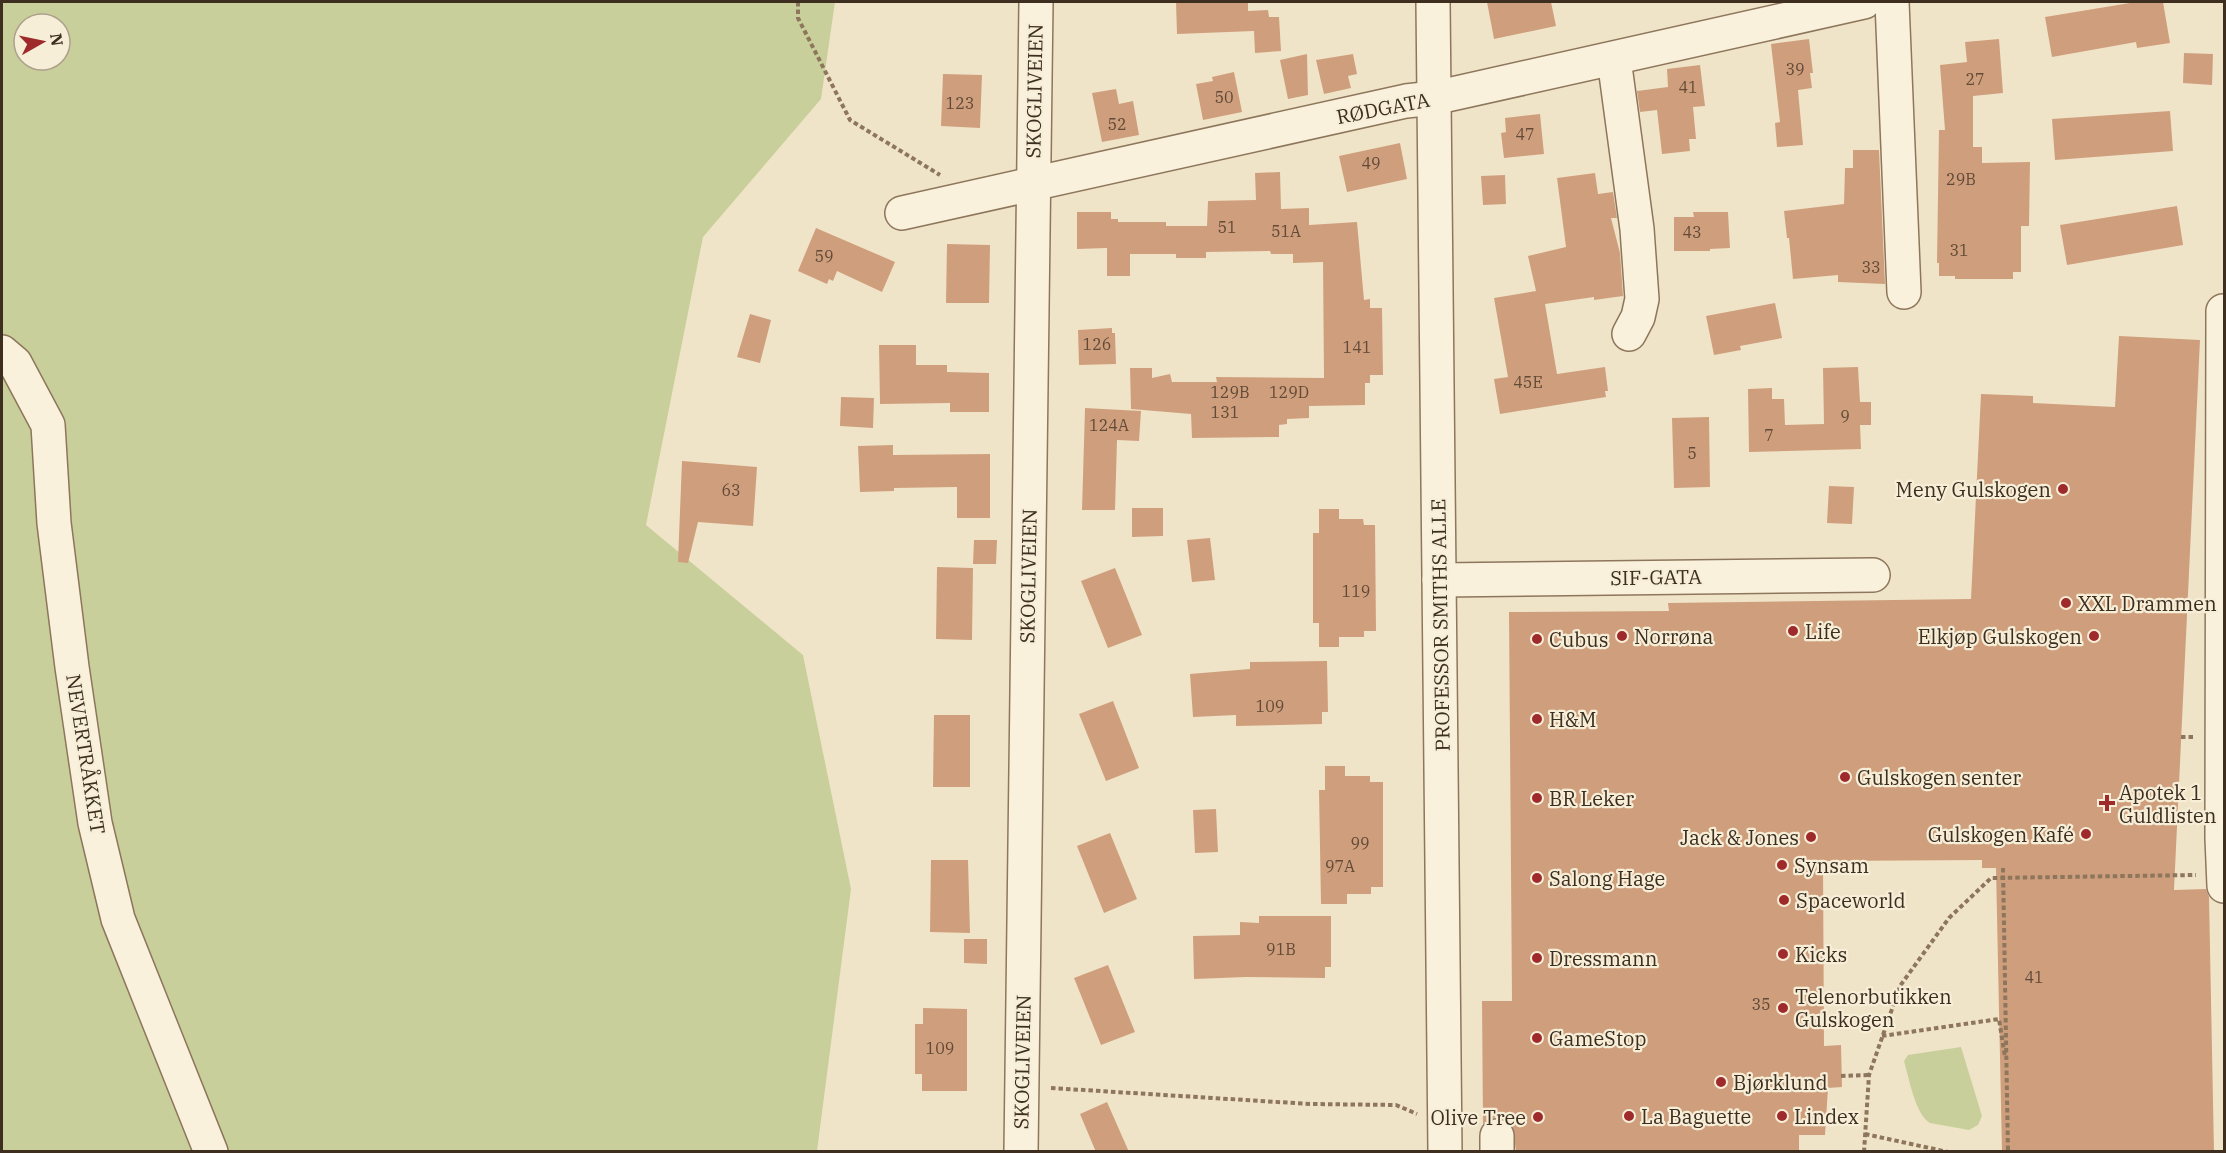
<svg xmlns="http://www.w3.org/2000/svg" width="2226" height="1153" viewBox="0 0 2226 1153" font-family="'IBM Plex Serif',serif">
	<rect width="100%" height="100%" fill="#f0e4c8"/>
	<g fill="#c9cf9b" fill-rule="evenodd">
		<path d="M2 2H835L821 99 703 237 646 525 803 655 851 889 817 1151 2 1152ZM24 24H60V60H24Z"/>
		<path d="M1961 1047 1982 1116 1978 1125 1969 1130 1930 1123C1915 1114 1909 1078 1904 1061L1908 1055Z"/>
	</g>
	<g fill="#cf9f7d">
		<path d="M1176 2H1248V11L1268 10 1269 17H1279L1281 51 1255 53 1254 31 1177 34Z"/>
		<path d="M1487 2H1551L1556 26 1494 39Z"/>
		<path d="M2136 2H2163L2170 43 2137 48 2136 42 2052 57 2045 17Z"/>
		<path d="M1809 39 1813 73H1810L1812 88 1798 90 1803 145 1777 147 1775 123 1780 122 1771 44Z"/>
		<path d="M1999 39 2003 93 1973 96V147H1982V163L2030 162 2029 226H2021V272H2013V279H1955V276H1939V263H1937L1939 130H1945L1940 65 1967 62 1965 42Z"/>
		<path d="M2184 53 2213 54 2212 85 2183 83Z"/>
		<path d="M1307 54 1308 95 1288 99 1280 60Z"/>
		<path d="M1353 54 1357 74 1348 76 1351 88 1324 94 1316 60Z"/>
		<path d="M1700 65 1705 106 1693 107 1696 139H1689L1690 151 1662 154 1657 110 1640 112 1637 91 1668 87 1667 69Z"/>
		<path d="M1234 72 1242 112 1203 120 1196 84 1213 81 1212 77Z"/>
		<path d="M943 74 982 75 980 128 941 126Z"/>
		<path d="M1116 89 1119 104 1133 101 1139 135 1102 142 1092 93Z"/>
		<path d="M2170 111 2173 151 2055 160 2052 119Z"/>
		<path d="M1540 114 1544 154 1504 158 1501 133 1506 132 1505 118Z"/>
		<path d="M1400 143 1407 179 1347 192 1339 156Z"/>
		<path d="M1853 150H1879L1885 284 1838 282V275L1793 279 1789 238H1787L1784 211 1844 204 1845 168H1853Z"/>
		<path d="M1280 172 1281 209 1309 208V225L1357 222 1364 300 1370 299V308H1382L1383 375H1370V383H1365V405L1309 406V418L1287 419V424L1279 425V437L1192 438 1191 414 1131 409 1130 368H1152V378L1170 374 1172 382H1217L1216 377 1324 378 1323 262 1293 263V254H1271L1270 251 1206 252V258H1176V254H1130V276H1107V248L1077 249V212H1111V219H1118V222H1166V226H1207L1208 201 1256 200 1255 173Z"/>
		<path d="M1595 173 1598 194 1613 192 1617 218H1611L1620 253 1623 296 1594 300V297L1545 304 1557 374 1605 367 1608 391H1605L1606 397 1500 414 1494 379 1508 377 1494 298 1536 291 1528 256 1566 247 1557 178Z"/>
		<path d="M1505 175 1506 204 1483 205 1481 176Z"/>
		<path d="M2177 206 2183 245 2067 265 2060 225Z"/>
		<path d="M1693 212H1728L1730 248 1710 249V251H1674V217H1694Z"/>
		<path d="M816 228 895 262 882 292 837 271 833 281 829 279 827 284 798 271Z"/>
		<path d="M947 244 990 245 989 303H946Z"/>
		<path d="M1775 303 1782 338 1740 346 1741 350 1714 355 1706 316Z"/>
		<path d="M750 314 771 320 760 363 737 357Z"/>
		<path d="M1112 328V333H1115L1116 364 1079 365 1078 330Z"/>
		<path d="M2119 336 2200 340 2174 890 2206 889 2209 897 2214 1152H2002L1996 868H1982V860L1823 861 1824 1046 1841 1045 1842 1087 1828 1088 1825 1135H1799V1152H1516L1513 1127 1507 1120 1496 1117 1488 1120 1483 1124 1482 1001H1512L1509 612 1669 611 1668 603 1971 599 1981 394 2033 396V403L2115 407Z"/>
		<path d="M879 345H916V365H947V372L989 373V412H950V403L880 404Z"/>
		<path d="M1858 367 1860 402H1871V425H1860L1861 449 1749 452 1748 389 1772 388V399H1784L1785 425 1824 424 1823 368Z"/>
		<path d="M841 397 874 398 873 428 840 426Z"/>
		<path d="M1085 408 1141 411 1139 441 1117 440 1115 510H1082Z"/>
		<path d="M1709 417 1710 487 1674 488 1672 418Z"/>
		<path d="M893 445V455L990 454V518H957V487L894 488V491L860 492 858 446Z"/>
		<path d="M682 461 757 467 753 526 698 522 688 563 678 562Z"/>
		<path d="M1829 486 1854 487 1852 524 1827 523Z"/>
		<path d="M1132 508H1163V536L1132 537Z"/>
		<path d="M1319 509H1339V519H1363L1364 525H1375L1376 631H1364V637H1339V647H1319V623H1313V533H1319Z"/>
		<path d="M1210 538 1215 580 1192 582 1187 540Z"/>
		<path d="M974 540H997L996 564H973Z"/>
		<path d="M937 567 973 568 972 640 936 639Z"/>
		<path d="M1115 568 1142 635 1108 648 1081 581Z"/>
		<path d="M1327 661 1328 712H1322V724L1236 726V715L1193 717 1190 674 1250 669V662Z"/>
		<path d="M1113 701 1139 768 1106 781 1079 714Z"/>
		<path d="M934 715H970V787H933Z"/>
		<path d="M1325 766H1345V776H1370V782H1383V887H1371V894H1347V904H1321L1319 790H1325Z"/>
		<path d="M1216 809 1218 852 1195 853 1193 810Z"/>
		<path d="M1110 833 1137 899 1104 913 1077 846Z"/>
		<path d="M931 860H968L970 933 930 932Z"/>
		<path d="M1259 916H1331V967H1325V978L1246 977 1194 979 1193 936 1240 935V922L1259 923Z"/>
		<path d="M964 939H987V964L964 963Z"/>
		<path d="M1108 965 1135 1032 1101 1045 1074 978Z"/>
		<path d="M923 1008 967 1009V1091H922V1074H915V1024H923Z"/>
		<path d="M1107 1102 1129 1152H1096L1080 1114Z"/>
	</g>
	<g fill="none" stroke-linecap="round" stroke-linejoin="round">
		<g stroke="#8d765c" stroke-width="36">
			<g id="minor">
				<path d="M1433 2 1445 1152"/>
				<path d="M1892 2 1904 292"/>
				<path d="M1614 59 1637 229 1642 299 1638 317 1629 334"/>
				<path d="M902 213 1406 101 1434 98 1864 2"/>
				<path d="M2223 311 2222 838 2224 886"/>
				<path d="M2 352 15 363 48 425 54 523 72 667 95 823 118 919 211 1152"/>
				<path d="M1439 580 1873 575"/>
				<path d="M1021 1152 1036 2"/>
				<path d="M1497 1152V1136"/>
			</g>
		</g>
		<g stroke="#8d765c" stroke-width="4" stroke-dasharray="4.5 3" stroke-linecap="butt">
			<path d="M798 2V18L850 120 940 175"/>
			<path d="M2181 737H2195"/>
			<path d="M2003 868 2008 1152"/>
			<path d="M1882 1036 1999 1019 2005 1057"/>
			<path d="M1841 1076 1869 1075"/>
			<path d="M1051 1088 1310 1104 1396 1105 1417 1114"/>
			<path d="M1865 1134 1948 1152"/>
			<path d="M1864 1152 1869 1075 1900 986 1949 918 1991 878 2196 875"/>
		</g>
		<use href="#minor" stroke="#faf1dc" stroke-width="33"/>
	</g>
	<g fill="#9e2a2b" stroke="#f7eed8" stroke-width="2">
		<circle cx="2063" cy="489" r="6"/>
		<circle cx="2066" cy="603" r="6"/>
		<circle cx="1793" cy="631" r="6"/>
		<circle cx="1622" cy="636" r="6"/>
		<circle cx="2094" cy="636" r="6"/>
		<circle cx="1537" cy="639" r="6"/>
		<circle cx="1537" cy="719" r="6"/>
		<circle cx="1845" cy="777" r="6"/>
		<circle cx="1537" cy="798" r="6"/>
		<path d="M2104 794h6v6h6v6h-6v6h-6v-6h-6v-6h6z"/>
		<circle cx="2086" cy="834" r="6"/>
		<circle cx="1811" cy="837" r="6"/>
		<circle cx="1782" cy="865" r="6"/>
		<circle cx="1537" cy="878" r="6"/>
		<circle cx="1784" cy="900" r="6"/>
		<circle cx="1783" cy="954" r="6"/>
		<circle cx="1537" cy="958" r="6"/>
		<circle cx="1783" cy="1008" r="6"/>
		<circle cx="1537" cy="1038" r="6"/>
		<circle cx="1721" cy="1082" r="6"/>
		<circle cx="1629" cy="1116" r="6"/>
		<circle cx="1782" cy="1116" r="6"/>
		<circle cx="1538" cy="1117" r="6"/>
	</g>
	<g text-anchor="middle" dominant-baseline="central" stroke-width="4.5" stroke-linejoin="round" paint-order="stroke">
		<g font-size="16" fill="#624a37">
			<text x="1795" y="69">39</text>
			<text x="1975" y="79">27</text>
			<text x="1688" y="87">41</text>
			<text x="1224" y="97">50</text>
			<text x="960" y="103">123</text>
			<text x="1117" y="124">52</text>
			<text x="1525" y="134">47</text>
			<text x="1371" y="163">49</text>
			<text x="1961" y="179">29B</text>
			<text x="1227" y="227">51</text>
			<text x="1286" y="231">51A</text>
			<text x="1692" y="232">43</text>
			<text x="1959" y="250">31</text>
			<text x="824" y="256">59</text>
			<text x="1871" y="267">33</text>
			<text x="1097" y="344">126</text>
			<text x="1357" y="347">141</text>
			<text x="1528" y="382">45E</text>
			<text x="1230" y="392">129B</text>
			<text x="1289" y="392">129D</text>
			<text x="1225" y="412">131</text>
			<text x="1845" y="416">9</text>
			<text x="1109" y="425">124A</text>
			<text x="1769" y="435">7</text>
			<text x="1692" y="453">5</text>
			<text x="731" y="490">63</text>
			<text x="1356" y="591">119</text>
			<text x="1270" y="706">109</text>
			<text x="1360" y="843">99</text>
			<text x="1340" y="866">97A</text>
			<text x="1281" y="949">91B</text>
			<text x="2034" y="977">41</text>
			<text x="1761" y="1004">35</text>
			<text x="940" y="1048">109</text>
		</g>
		<g font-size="20" fill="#3d2e20" stroke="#f7eed8">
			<text transform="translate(1034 91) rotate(-89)">SKOGLIVEIEN</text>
			<text transform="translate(1383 108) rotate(-11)">RØDGATA</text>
			<text transform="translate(1028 576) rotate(-89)">SKOGLIVEIEN</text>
			<text transform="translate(1656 577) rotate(-1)">SIF-GATA</text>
			<text transform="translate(1440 625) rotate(-91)">PROFESSOR SMITHS ALLE</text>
			<text transform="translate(86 754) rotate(81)">NEVERTRÅKKET</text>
			<text transform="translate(1022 1062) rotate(-89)">SKOGLIVEIEN</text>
		</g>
		<g font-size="20" fill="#3d2e20" stroke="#f7eed8" text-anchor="start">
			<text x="2051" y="489" text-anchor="end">Meny Gulskogen</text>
			<text x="2078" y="603">XXL Drammen</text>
			<text x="1805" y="631">Life</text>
			<text x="1634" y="636">Norrøna</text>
			<text x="2082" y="636" text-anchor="end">Elkjøp Gulskogen</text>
			<text x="1549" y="639">Cubus</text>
			<text x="1549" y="719">H&amp;M</text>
			<text x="1857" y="777">Gulskogen senter</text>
			<text x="2119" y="792">Apotek 1<tspan x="2119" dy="23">Guldlisten</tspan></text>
			<text x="1549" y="798">BR Leker</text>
			<text x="2074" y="834" text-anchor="end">Gulskogen Kafé</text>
			<text x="1799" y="837" text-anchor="end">Jack &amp; Jones</text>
			<text x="1794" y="865">Synsam</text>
			<text x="1549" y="878">Salong Hage</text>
			<text x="1796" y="900">Spaceworld</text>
			<text x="1795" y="954">Kicks</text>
			<text x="1549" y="958">Dressmann</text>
			<text x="1795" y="996">Telenorbutikken<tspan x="1795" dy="23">Gulskogen</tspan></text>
			<text x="1549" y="1038">GameStop</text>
			<text x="1733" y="1082">Bjørklund</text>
			<text x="1641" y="1116">La Baguette</text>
			<text x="1794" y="1116">Lindex</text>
			<text x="1526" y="1117" text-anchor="end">Olive Tree</text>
		</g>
	</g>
	<rect width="2226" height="1153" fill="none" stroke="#3d2e20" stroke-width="6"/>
	<g transform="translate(42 42) rotate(81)"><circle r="28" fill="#f7eed8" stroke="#ada18e" stroke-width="1.5"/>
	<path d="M0-4.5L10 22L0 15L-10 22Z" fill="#9e2a2b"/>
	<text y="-9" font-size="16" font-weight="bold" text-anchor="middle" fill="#3d2e20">N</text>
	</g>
</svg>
